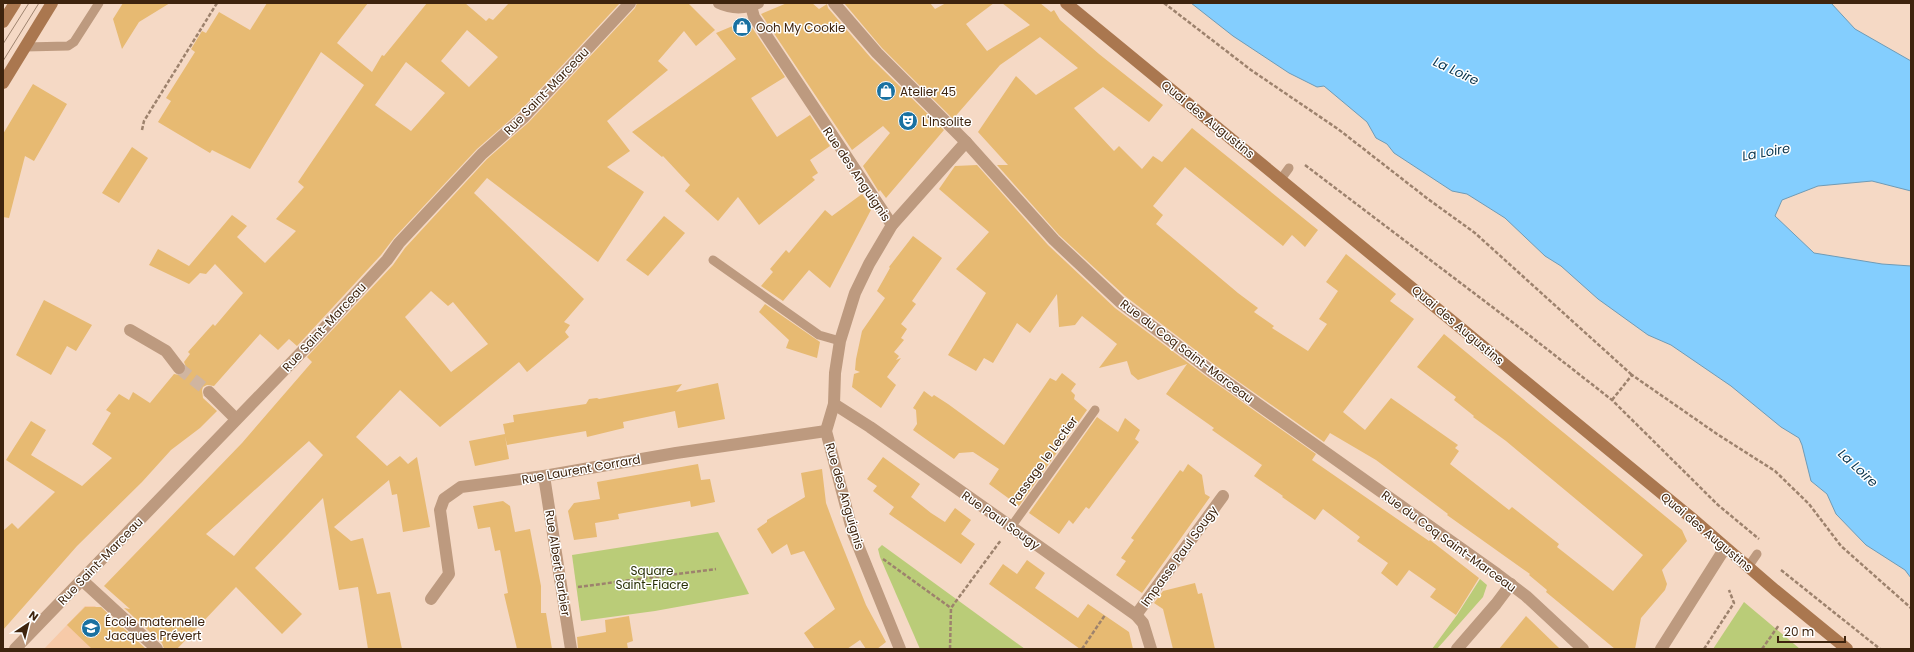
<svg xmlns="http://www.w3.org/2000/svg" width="1914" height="652" viewBox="0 0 1914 652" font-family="Poppins,sans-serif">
	<rect width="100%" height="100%" fill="#f5d9c5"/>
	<path fill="#f7caa8" d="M85 606H95L140 649H44Z"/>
	<g fill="#bacc78">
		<path d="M718 532 749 594 655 611 581 621 572 555Z"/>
		<path d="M882 545 1025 649H920L880 557 878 549Z"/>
		<path d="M1480 579 1487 585 1483 597 1437 649H1432L1457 615Z"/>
		<path d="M1744 602 1800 649H1713Z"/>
	</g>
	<path fill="#84cefe" stroke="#6f9bb6" d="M1191 3H1831L1855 29 1911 61V191L1872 181 1818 186 1782 200 1775 216 1814 253 1882 264 1911 266V578L1905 570 1866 545 1836 514 1827 494 1811 481 1802 445 1799 438 1781 427 1731 386 1671 345 1648 335 1598 299 1561 266 1545 256 1505 218 1467 194 1452 191 1394 153 1387 144 1376 138 1367 122 1324 86 1317 87 1289 73 1233 36Z"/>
	<g fill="#e7ba72" fill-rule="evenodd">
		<path d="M123 3H170L139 22 122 49 113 19Z"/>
		<path d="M267 3H368L337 43 372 72 382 55 384 56 427 3H465L486 21 489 18 493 20 509 3H620L519 112 477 149 394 238 381 255 297 346 289 339 278 350 260 334 214 386 207 385 203 387 202 390 203 398 217 411 200 428 171 450 142 482 77 546 3 630V531L12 523 18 529 55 492 6 460 31 421 46 430 31 455 82 486 112 458 92 444 111 413 106 410 119 394 129 400 133 392 150 403 174 374 180 375 184 374 186 367 184 362 190 354 188 352 213 324 215 326 243 293 215 264 206 274 200 273 189 284 149 265 158 249 189 266 232 215 247 226 237 237 265 263 296 231 276 219 304 187 298 182 364 85 321 52 250 169 212 150 210 153 158 122 171 101 166 98 195 52 191 49 202 31 206 33 219 12 250 30ZM467 30 498 57 469 87 441 61ZM406 62 445 93 411 131 375 105Z"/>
		<path d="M637 3H688L715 30 696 46 684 31 658 61 668 70 607 121 630 151 607 167 644 192 598 262 487 178 474 193 584 299 564 322 570 325 565 332 569 337 527 372 519 362 440 427 400 390 356 437 387 466 400 456 408 464 417 457 430 527 403 532 397 494 392 495 389 480 334 527 351 541 363 538 377 594 390 592 402 649H368L358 587 339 590 323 498 255 568 302 614 282 634 236 587 177 649H164L162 643 124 608 130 609 104 586 242 443 312 362 307 357 393 265 405 248 487 159 529 122 635 8ZM431 291 448 306 453 302 488 344 451 372 405 317ZM309 441 323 455 234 556 206 534Z"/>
		<path d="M787 3H812L819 9 827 4 828 8 871 58 944 130 886 198 880 190 879 192 863 166 890 133 883 126 852 150 761 14Z"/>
		<path d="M844 3H930L935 9 946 3H994L966 24 987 51 1030 25 1002 3H1040L1051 12 1054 10 1060 20 1099 54 1163 105 1149 122 1103 87 1074 108 1114 151 1119 146 1142 169 1153 156 1162 162 1192 128 1318 230 1305 247 1292 235 1283 246 1185 167 1153 206 1163 215 1156 224 1238 293 1258 308 1254 312 1274 326 1272 328 1308 351 1327 324 1319 319 1338 291 1326 282 1346 254 1396 294 1390 301 1414 319 1343 412 1365 430 1391 398 1458 445 1455 448 1459 451 1450 464 1509 510 1512 507 1559 544 1557 547 1613 591 1643 555 1506 441 1473 417 1474 416 1454 400 1456 397 1417 367 1444 334 1682 530 1687 541 1662 570 1667 584 1665 590 1641 618 1635 649H1615L1546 592 1547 590 1529 575 1530 574 1447 515 1448 514 1376 460 1330 433 1324 442 1215 365 1125 296 1059 235 997 165H1008L978 132 1016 76 1036 95 1078 68 1040 37 1000 65 953 119 882 48Z"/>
		<path d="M747 20 785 77 751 98 777 137 810 115 830 146 810 160 818 173 812 177 815 180 759 225 738 197 718 221 685 191 690 185 663 156 662 157 632 132 736 59 716 33Z"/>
		<path d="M33 84 67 104 34 161 25 156 9 218 3 217V134Z"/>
		<path d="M132 147 148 158 119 203 102 193Z"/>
		<path d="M977 165 1048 245 1115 308 1207 377 1316 454 1312 460 1429 541 1430 540 1479 578 1456 615 1430 597 1436 589 1409 570 1397 586 1381 573 1388 563 1357 541 1360 537 1323 509 1315 520 1282 497 1283 496 1254 476 1262 465 1212 430 1214 428 1166 394 1187 364 1138 380 1131 374 1127 361 1099 368 1117 344 1082 316 1075 325 1059 327 1057 294 1030 333 1017 323 993 363 984 358 976 371 948 355 986 293 956 269 989 232 939 189 955 166Z"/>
		<path d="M862 194 872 208 830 288 809 270 783 301 761 286 773 272 770 269 786 250 789 253 825 210 832 216Z"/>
		<path d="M664 216 685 233 648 276 626 260Z"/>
		<path d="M913 236 942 258 912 301 916 304 901 324 907 329 901 338 904 340 894 352 899 356 896 360 901 358 887 377 896 385 881 408 852 387 854 374 860 372 855 370 856 359 862 331 885 298 877 291 890 268 889 267Z"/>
		<path d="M44 300 92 325 76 351 67 346 51 375 16 355Z"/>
		<path d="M765 304 820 342 817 358 786 348 789 340 759 312Z"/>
		<path d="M1062 373 1076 384 1071 391 1075 395 1074 399 1087 410 1019 506 989 484 999 469 973 452 959 453 954 459 913 430 917 424 916 410 913 408 924 391 932 397 934 395 948 404 1004 445 1050 378 1056 381Z"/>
		<path d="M718 383 725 419 678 428 675 411 623 422 624 428 587 437 586 431 507 445 505 436 509 459 475 466 469 441 505 434 503 424 514 422 513 415 586 404 589 399 597 398 599 399 682 384 676 392Z"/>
		<path d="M1097 417 1118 432 1125 418 1140 430 1135 439 1139 442 1089 509 1086 507 1073 524 1069 520 1059 534 1029 513Z"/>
		<path d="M883 457 920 484 911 497 931 513 945 522 955 508 971 520 961 534 975 544 961 564 889 514 894 507 873 491 877 486 867 479Z"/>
		<path d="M698 464 701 480 710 479 715 502 691 507 690 501 618 514 619 519 595 523 597 537 574 540 568 511 574 503 600 499 597 482Z"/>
		<path d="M1188 464 1202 475 1205 494 1210 497 1142 593 1116 575 1126 561 1121 558 1134 540 1131 538 1180 470 1183 472Z"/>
		<path d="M822 469 826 503 836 530 866 605 886 642 877 649H866L860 640 847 649H815L804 633 835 609 804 551 791 555 787 544 772 554 757 529 767 522V520L805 497 801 473Z"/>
		<path d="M503 501 510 506 515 532 530 529 541 586V613H546L552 649H517L504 594 508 593 500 550 495 551 490 527 478 529 473 506Z"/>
		<path d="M1027 560 1045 573 1035 588 1078 618 1088 604 1129 632 1133 649H1080L989 584 1003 564 1017 574Z"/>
		<path d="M1195 583 1198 594 1202 593 1215 649H1173L1163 609 1154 603 1163 591Z"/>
		<path d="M85 607H101L146 649H92L67 625Z"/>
		<path d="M629 616 633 641 627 643 628 649H578L577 637 606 632 605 620Z"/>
		<path d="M1526 616 1560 649H1499Z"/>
	</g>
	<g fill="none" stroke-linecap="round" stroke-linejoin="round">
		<path stroke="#d0b5a0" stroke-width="12" stroke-dasharray="12 6" stroke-linecap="butt" d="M179 368 209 392"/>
		<g stroke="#9d826d" stroke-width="2.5" stroke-dasharray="4 2" stroke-linecap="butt">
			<path d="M1164 3 1251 70 1338 129 1428 199 1475 233 1632 375"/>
			<path d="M142 130 144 121 217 3"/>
			<path d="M1305 165 1520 328 1612 400 1718 505 1759 539"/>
			<path d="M1612 400 1632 375 1717 434 1775 471 1809 504 1841 546 1911 608"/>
			<path d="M883 559 951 608"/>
			<path d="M1781 570 1880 649"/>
			<path d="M578 587 716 569"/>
			<path d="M950 649 951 608 1001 540"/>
			<path d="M1082 649 1105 615"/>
			<path d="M1704 649 1734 603 1729 590"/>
			<path d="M1762 649 1779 625"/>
		</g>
		<g stroke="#bd9a7f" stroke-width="9">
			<path d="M25 47 68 46 74 42 99 3"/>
			<path d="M1281 179 1289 168"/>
			<path d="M713 260 819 335 840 341"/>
			<path d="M1011 527 1095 410"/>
			<path d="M1748 567 1757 554"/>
		</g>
		<g stroke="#bd9a7f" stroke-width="12">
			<path d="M719 3C731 9 746 9 758 3"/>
			<path d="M834 3 877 53 966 142 1054 240 1120 302 1211 371 1497 574 1526 596 1583 649"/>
			<path d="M751 6 754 17 892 225"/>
			<path d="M130 330 166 351 179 368"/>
			<path d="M209 392 236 419"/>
			<path d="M834 404 870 427 1136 615 1143 623 1151 649"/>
			<path d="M544 476 571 649"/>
			<path d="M83 581 157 649"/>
			<path d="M431 599 449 574 440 510 444 499 461 487 544 476 676 453 826 431"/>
			<path d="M1136 615 1223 496"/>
			<path d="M15 649 318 335 387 260 399 243 482 154 524 117 630 3"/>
			<path d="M900 649 853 533 826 431 834 404 835 373 840 341 855 293 869 264 892 225 966 142"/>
			<path d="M1457 649 1496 604 1511 584"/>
			<path d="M1661 649 1725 548"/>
		</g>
		<g stroke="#aa774f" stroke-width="12">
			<path d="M1066 3 1694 520 1775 590 1847 649"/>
			<path d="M3 22 15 3"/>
			<path d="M3 83 52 3"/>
		</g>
		<g stroke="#9f846f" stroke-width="1">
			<path d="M3 44 29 3"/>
			<path d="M3 61 39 3"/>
		</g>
	</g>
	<defs>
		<g id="shop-disc" transform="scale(1)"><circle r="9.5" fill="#1971a1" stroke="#fff"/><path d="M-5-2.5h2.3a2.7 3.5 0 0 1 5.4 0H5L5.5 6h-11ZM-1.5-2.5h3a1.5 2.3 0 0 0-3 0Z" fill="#fff"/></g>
		<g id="theatre-disc" transform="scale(1)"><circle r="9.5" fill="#1971a1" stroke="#fff"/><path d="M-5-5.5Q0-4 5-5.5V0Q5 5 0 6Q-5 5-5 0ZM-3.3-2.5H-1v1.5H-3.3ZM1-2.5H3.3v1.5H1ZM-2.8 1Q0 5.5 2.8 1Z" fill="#fff"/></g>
		<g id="school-disc" transform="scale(1)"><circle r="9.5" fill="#1971a1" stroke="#fff"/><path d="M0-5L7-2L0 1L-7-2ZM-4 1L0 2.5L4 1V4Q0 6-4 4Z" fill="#fff"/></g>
	</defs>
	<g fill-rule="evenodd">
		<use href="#shop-disc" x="742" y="27"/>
		<use href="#shop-disc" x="886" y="91"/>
		<use href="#theatre-disc" x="908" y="121"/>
		<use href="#school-disc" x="91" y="628"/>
	</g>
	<g text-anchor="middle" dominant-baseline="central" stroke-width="3" stroke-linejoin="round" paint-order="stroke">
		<g font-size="12" fill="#3e240e" stroke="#fff" text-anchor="start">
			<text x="756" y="27">Ooh My Cookie</text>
			<text x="900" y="91">Atelier 45</text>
			<text x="922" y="121">L'Insolite</text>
			<text x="105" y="621">École maternelle<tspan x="105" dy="14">Jacques Prévert</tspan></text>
		</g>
		<g font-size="12" fill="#3e240e" stroke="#fff">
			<text transform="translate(546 91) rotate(-46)">Rue Saint-Marceau</text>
			<text transform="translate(1208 119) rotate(39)">Quai des Augustins</text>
			<text transform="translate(857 174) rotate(56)">Rue des Anguignis</text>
			<text transform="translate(1458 325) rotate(40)">Quai des Augustins</text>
			<text transform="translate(324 327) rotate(-47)">Rue Saint-Marceau</text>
			<text transform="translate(1187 351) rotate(37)">Rue du Coq Saint-Marceau</text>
			<text transform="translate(1043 461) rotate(-54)">Passage le Lectier</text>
			<text transform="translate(581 469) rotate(-10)">Rue Laurent Corrard</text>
			<text transform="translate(845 496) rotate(74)">Rue des Anguignis</text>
			<text transform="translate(1001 520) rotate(35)">Rue Paul Sougy</text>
			<text transform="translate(1707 532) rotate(40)">Quai des Augustins</text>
			<text transform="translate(1449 541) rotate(36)">Rue du Coq Saint-Marceau</text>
			<text transform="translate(1179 556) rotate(-54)">Impasse Paul Sougy</text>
			<text transform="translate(100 561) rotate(-46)">Rue Saint-Marceau</text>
			<text transform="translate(558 563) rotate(81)">Rue Albert Barbier</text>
		</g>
		<g font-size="12" fill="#293006" stroke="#fff">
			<text x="652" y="570">Square<tspan x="652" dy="14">Saint-Fiacre</tspan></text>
		</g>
		<g font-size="13" font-style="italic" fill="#07324a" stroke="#fff">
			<text transform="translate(1456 71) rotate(25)">La Loire</text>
			<text transform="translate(1766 152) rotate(-10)">La Loire</text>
			<text transform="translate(1858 468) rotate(43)">La Loire</text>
		</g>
	</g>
	<rect width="1914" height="652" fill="none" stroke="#3e240e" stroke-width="8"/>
	<g transform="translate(28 624) rotate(35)" stroke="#ffffff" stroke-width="3" paint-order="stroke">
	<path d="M0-3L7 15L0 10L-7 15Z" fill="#3e240e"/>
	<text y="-6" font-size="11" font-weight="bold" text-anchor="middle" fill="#3e240e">N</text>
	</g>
	<path d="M1778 636v6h67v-6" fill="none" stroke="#3e240e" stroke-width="2"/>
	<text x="1784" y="636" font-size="12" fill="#3e240e" stroke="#ffffff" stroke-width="3" paint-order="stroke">20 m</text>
</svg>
